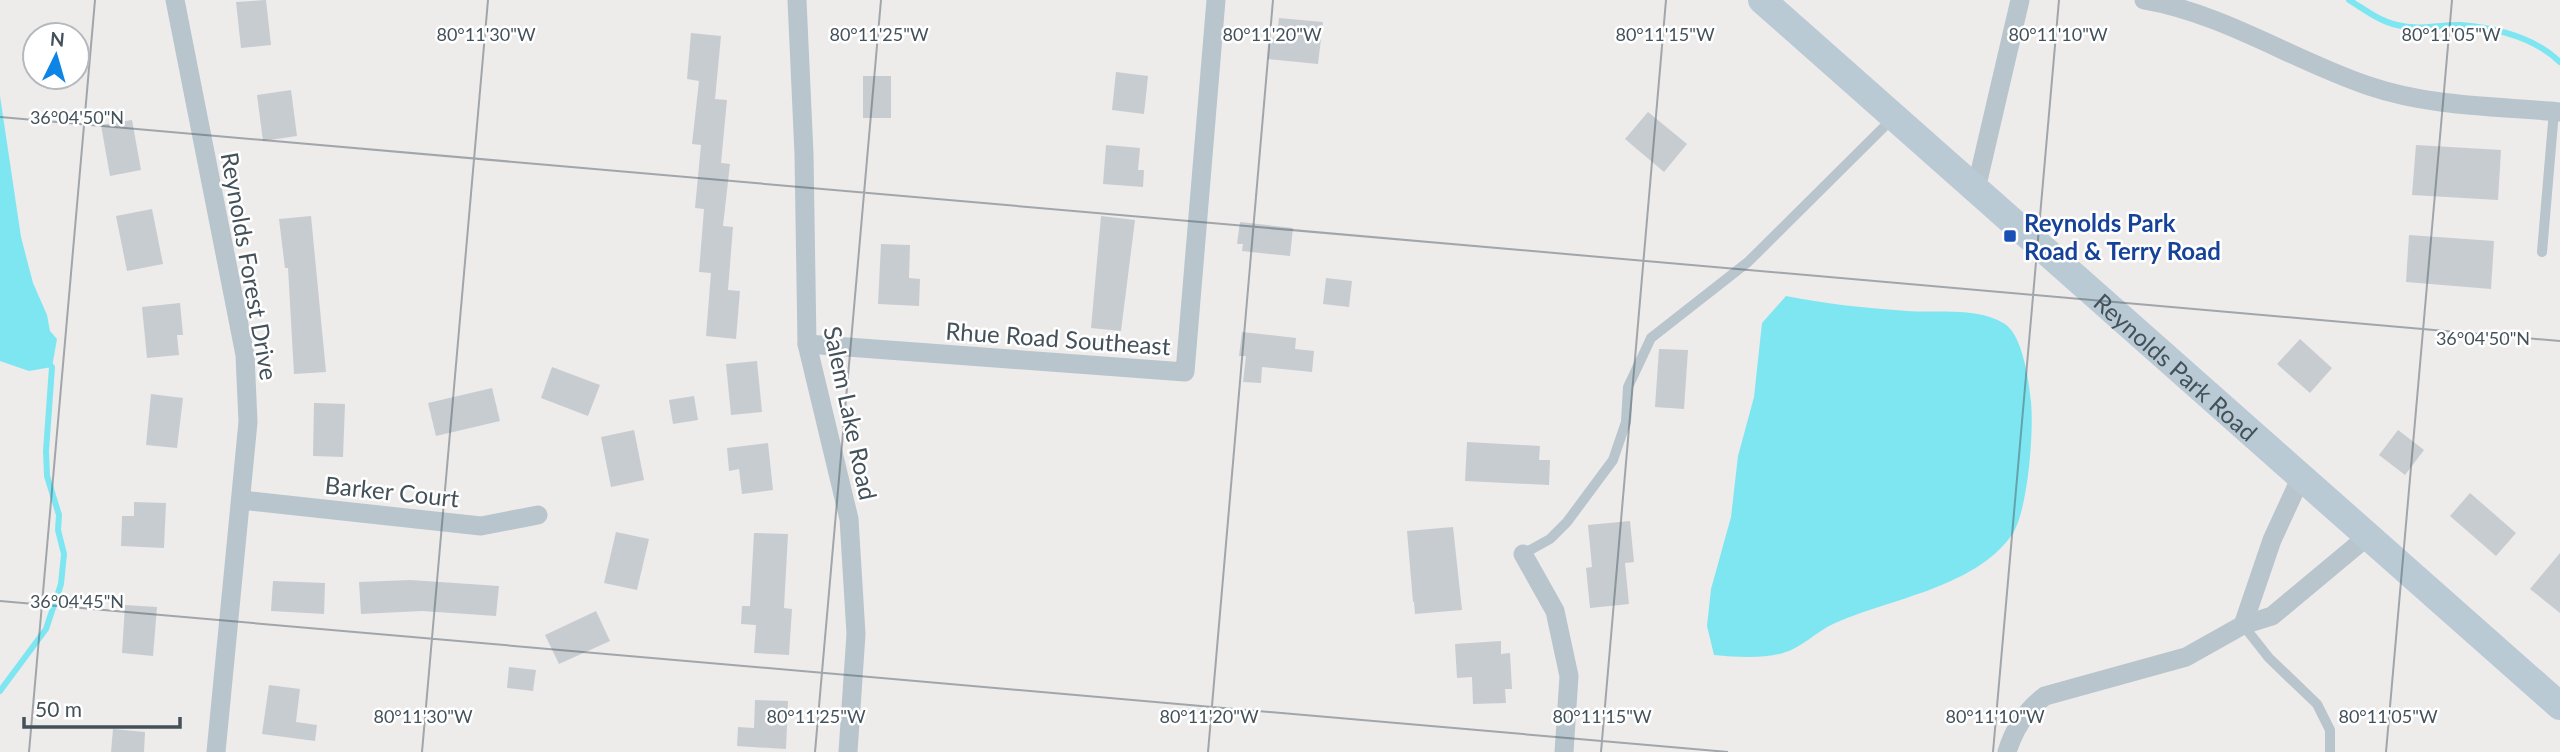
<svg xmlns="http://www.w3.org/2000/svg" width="2560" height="752" viewBox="0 0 2560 752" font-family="Lato,sans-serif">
	<rect width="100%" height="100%" fill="#eeebeb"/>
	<g fill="#7ee6f1">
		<path d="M0 96 21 237 33 283 47 315 50 331 57 339 52 367 29 371 0 361Z"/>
		<path d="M1786 296C1826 304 1866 308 1907 311 1938 313 1978 307 2005 324 2023 336 2029 382 2031 402 2034 431 2028 514 2011 536 1974 588 1888 599 1833 624 1816 632 1801 648 1783 653 1763 659 1735 657 1714 655L1707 626 1711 589 1731 517 1738 456 1754 397 1762 323Z"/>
	</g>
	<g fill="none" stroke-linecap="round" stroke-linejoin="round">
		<g stroke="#7ee6f1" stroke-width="6">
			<path d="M2349 0C2364 9 2379 21 2397 25 2420 31 2440 24 2461 25 2496 28 2534 37 2560 62"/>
			<path d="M0 691 46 629 61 584 64 554 58 530 59 515 47 476 46 451 52 367 48 362"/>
		</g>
	</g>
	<g fill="#c7ccd1">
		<path d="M266 0 271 45 241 48 236 2Z"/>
		<path d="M1279 18 1323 22 1318 64 1268 59 1270 37 1277 38Z"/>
		<path d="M691 33 721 36 715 99 727 100 721 163 730 164 723 226 733 227 728 290 740 291 736 339 706 336 711 273 699 272 704 209 695 208 701 145 692 144 699 81 687 79Z"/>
		<path d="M1116 72 1148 76 1144 114 1112 110Z"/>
		<rect x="863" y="76" width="28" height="42"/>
		<path d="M291 90 297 136 263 141 257 95Z"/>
		<path d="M1648 112 1687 144 1664 172 1625 139Z"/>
		<path d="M132 120 141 170 110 176 101 125Z"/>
		<path d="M1106 145 1140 148 1138 170H1144L1143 187 1103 184Z"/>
		<path d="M2416 145 2501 150 2498 200 2412 195Z"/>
		<path d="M152 209 163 264 127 271 116 216Z"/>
		<path d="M311 216 326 372 294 374 288 268H285L279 219Z"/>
		<path d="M1101 216 1135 220 1121 331 1091 328Z"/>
		<path d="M1240 222 1293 228 1290 256 1242 251 1243 244H1237Z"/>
		<path d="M2409 235 2494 241 2491 289 2406 282Z"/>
		<path d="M881 244 910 245 909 278 920 279 919 306 878 304Z"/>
		<path d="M1326 278 1352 281 1349 307 1323 304Z"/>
		<path d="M180 303 183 335H177L179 355 147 358 142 307Z"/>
		<path d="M1242 332 1296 338 1295 349 1314 351 1312 372 1262 367 1261 383 1243 382 1246 356H1239Z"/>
		<path d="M2300 339 2332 368 2310 393 2277 364Z"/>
		<path d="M1659 349 1688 350 1684 409 1655 407Z"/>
		<path d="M757 361 762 412 731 415 726 364Z"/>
		<path d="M552 367 600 385 588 416 541 398Z"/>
		<path d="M492 388 500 421 436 436 428 403Z"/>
		<path d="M151 394 183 398 177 448 146 445Z"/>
		<path d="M694 396 698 420 673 424 669 400Z"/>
		<path d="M314 403 345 404 343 457 313 456Z"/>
		<path d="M634 430 644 480 611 487 601 437Z"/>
		<path d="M2398 430 2424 450 2405 475 2379 455Z"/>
		<path d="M1467 442 1540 446 1539 460H1550L1549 485 1465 481Z"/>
		<path d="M768 443 773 490 742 494 739 469 729 471 727 448Z"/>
		<path d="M2470 493 2516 533 2496 556 2450 516Z"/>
		<path d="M134 502 166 503 164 548 121 546 122 516H134Z"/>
		<path d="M1630 521 1634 562 1625 563 1629 604 1590 608 1586 568 1592 567 1588 525Z"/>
		<path d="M1453 527 1462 610 1415 614 1414 602 1418 601 1413 602 1407 531Z"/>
		<path d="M616 532 649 539 637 590 604 583Z"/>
		<path d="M754 533 788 534 784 608 792 609 789 655 754 653 756 625 741 624 742 606H750Z"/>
		<path d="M2560 553V613L2530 589Z"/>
		<path d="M410 580 499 586 496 616 422 611 361 614 359 582Z"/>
		<path d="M273 581 325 583 324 614 271 611Z"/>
		<path d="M125 605 157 607 153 656 122 653Z"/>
		<path d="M596 611 610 641 559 664 545 635Z"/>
		<path d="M1501 641V654L1510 653 1512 689H1505L1506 703 1473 704 1472 677 1457 678 1455 644Z"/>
		<path d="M509 667 536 670 533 691 507 688Z"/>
		<path d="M269 685 300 689 296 722 317 725 315 741 262 734Z"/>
		<path d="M755 700 788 701 786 749 737 746 738 727 754 728Z"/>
		<path d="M113 729 145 732 144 752H111Z"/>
	</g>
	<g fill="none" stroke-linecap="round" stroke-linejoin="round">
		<g stroke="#b8c5cc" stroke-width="10">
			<path d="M2542 252 2554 111"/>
			<path d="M1523 554 1550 539 1567 522 1613 460 1626 422 1628 387 1651 338 1748 262 1892 119"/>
			<path d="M2243 625 2269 658 2317 704 2330 730V752"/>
		</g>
		<g stroke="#b8c5cc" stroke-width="19">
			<path d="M175 0 245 355 248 422 216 752"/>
			<path d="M797 0 804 154 807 344 849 519 856 634 848 752"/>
			<path d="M2144 0C2225 14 2292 60 2369 86 2431 107 2495 106 2560 112"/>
			<path d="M1976 189 2020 0"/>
			<path d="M807 344 1185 372 1216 0"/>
			<path d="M241 500 481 526 538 515"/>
			<path d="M1523 554 1555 611 1569 676 1564 752"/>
			<path d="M2243 625 2272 540 2301 477"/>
			<path d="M2007 752C2014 729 2026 710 2045 696L2186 657 2243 625 2272 616 2368 536"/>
		</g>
		<path stroke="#bacad4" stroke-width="28" id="s1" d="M1762 0 2560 706"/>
	</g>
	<path fill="none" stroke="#43515a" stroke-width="2" stroke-opacity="0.45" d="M0 117 2560 341M0 601 1728 752M29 752 95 0M422 752 488 0M815 752 881 0M1208 752 1273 0M1601 752 1666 0M1993 752 2059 0M2386 752 2452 0"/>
	<rect fill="#1a4fb4" stroke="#fff" stroke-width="2.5" x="2003" y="229" width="14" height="14" rx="3.5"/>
	<g text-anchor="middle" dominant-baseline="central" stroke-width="5" stroke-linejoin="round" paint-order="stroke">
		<g font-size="24" font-weight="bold" fill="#164399" stroke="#fff" text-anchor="start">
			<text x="2024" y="222">Reynolds Park<tspan x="2024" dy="28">Road &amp; Terry Road</tspan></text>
		</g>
		<g font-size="24" fill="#43515a" stroke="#fff">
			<text transform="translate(250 266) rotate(80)">Reynolds Forest Drive</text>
			<text transform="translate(1058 338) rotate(4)">Rhue Road Southeast</text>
			<text stroke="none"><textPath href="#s1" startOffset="553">Reynolds Park Road</textPath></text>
			<text transform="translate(851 413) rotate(78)">Salem Lake Road</text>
			<text transform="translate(392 491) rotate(6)">Barker Court</text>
		</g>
	</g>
	<g font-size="18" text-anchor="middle" fill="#43515a" stroke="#fff" stroke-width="5" stroke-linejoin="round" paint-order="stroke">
		<text x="486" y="41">80°11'30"W</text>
		<text x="879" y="41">80°11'25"W</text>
		<text x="1272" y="41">80°11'20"W</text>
		<text x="1665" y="41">80°11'15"W</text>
		<text x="2451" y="41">80°11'05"W</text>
		<text x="2058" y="41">80°11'10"W</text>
		<text x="77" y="124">36°04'50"N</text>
		<text x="2483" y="345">36°04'50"N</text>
		<text x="77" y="608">36°04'45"N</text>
		<text x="423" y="723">80°11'30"W</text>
		<text x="816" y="723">80°11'25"W</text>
		<text x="1209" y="723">80°11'20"W</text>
		<text x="1602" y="723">80°11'15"W</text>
		<text x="1995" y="723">80°11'10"W</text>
		<text x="2388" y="723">80°11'05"W</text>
	</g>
	<g transform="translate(56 56) rotate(5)"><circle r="33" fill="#ffffff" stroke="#b4b9bd" stroke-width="2"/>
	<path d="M0-5L12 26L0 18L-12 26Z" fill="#0d85e6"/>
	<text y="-10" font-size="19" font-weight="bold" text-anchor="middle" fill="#43515a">N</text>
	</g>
	<path d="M24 717v10h156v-10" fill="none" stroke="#43515a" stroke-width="3.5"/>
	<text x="35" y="717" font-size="21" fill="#43515a" stroke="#ffffff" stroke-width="5" paint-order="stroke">50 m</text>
</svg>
